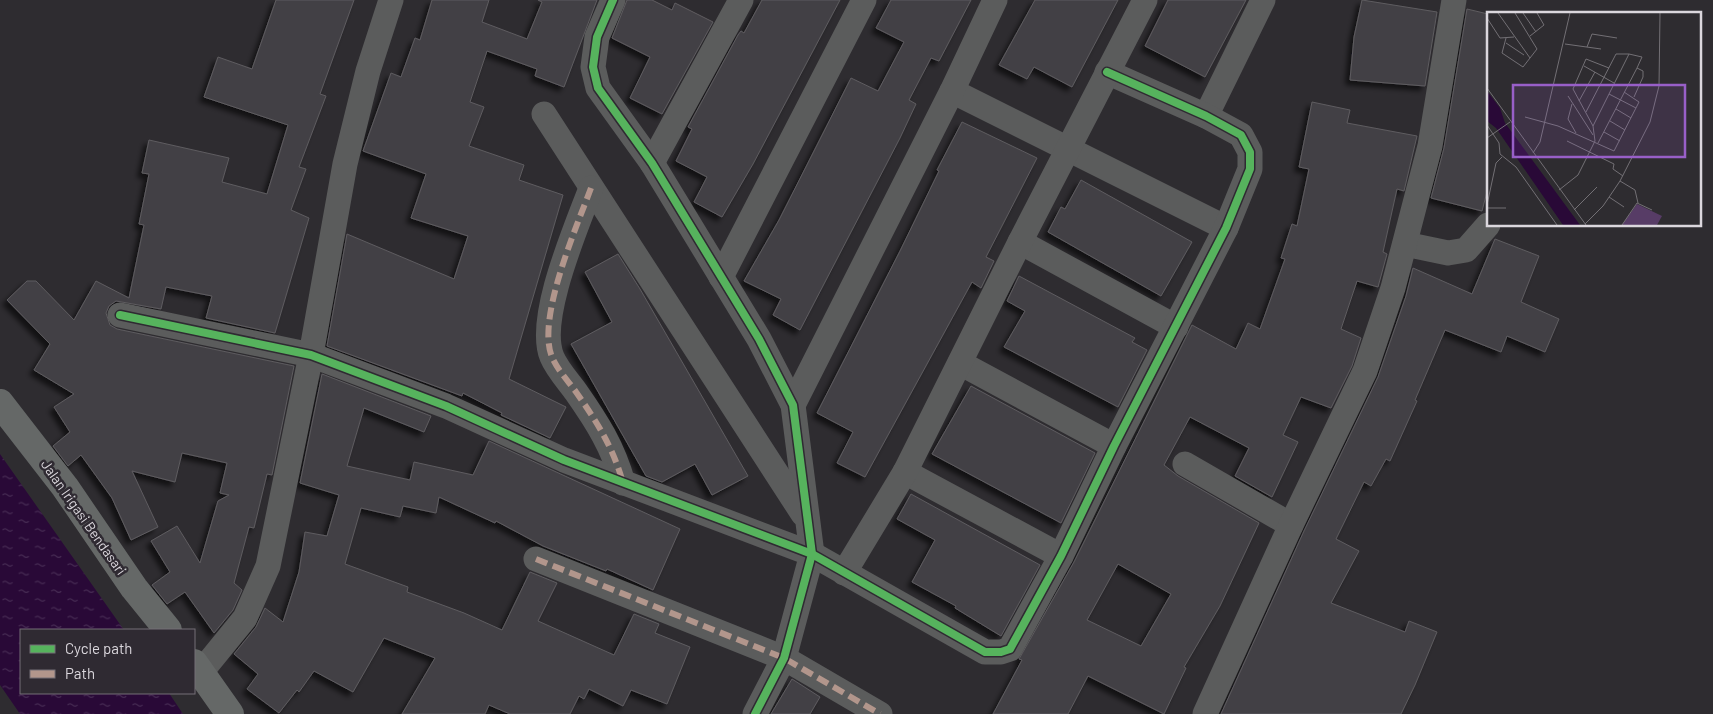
<svg xmlns="http://www.w3.org/2000/svg" width="1713" height="714" viewBox="0 0 1713 714" font-family="Barlow,sans-serif">
	<defs>
		<pattern id="water-ripples" width="26" height="14" patternUnits="userSpaceOnUse" patternTransform="scale(1.25)"><rect width="26" height="14" fill="#290937"/><path d="M2 4q2-2 4 0t4 0M15 11q2-2 4 0t4 0" fill="none" stroke="#472c54"/></pattern>
		<filter id="shadow"><feDropShadow dx="-4.5" dy="4.5" stdDeviation="2.5" flood-color="#0009"/></filter>
	</defs>
	<rect width="100%" height="100%" fill="#2e2c30"/>
	<path fill="url(#water-ripples)" d="M0 454 124 630H21V693H169L183 714H20L0 685Z"/>
	<g fill="#434145" stroke="#5e5c60" fill-rule="evenodd" filter="url(#shadow)">
		<path d="M276 0H354L320 94 326 96 299 167 306 169 291 210 309 218 275 333 206 318 212 296 166 287 161 309 116 301 109 306 106 313 110 325 117 329 294 366 272 475 267 474 254 528 249 527 234 583 242 590 233 610 214 633 185 592 167 604 152 585 170 572 151 541 177 526 200 563 218 501 229 495 220 493 227 463 182 453 175 482 132 471 158 527 131 540 112 498 81 455 68 466 53 446 70 432 54 407 74 394 34 370 50 344 7 300 27 281H36L74 320 96 281 129 298 144 225 139 224 149 174 142 173 149 140 229 158 222 182 267 194 288 125 204 97 218 57 252 69Z"/>
		<path d="M432 0H489L482 22 527 39 542 2 538 0H597L564 87 535 76 537 69 487 51 470 102 484 107 469 146 524 165 519 180 563 195 509 379 566 407 550 438 501 415 502 413 463 393 462 396 327 346 347 234 454 279 468 236 411 218 426 174 363 151 391 73 401 77 415 38 420 40Z"/>
		<path d="M627 0H652L672 10 675 3 713 22 662 114 630 98 650 57 612 38Z"/>
		<path d="M762 0H840L753 164 722 217 694 202 707 177 676 161 692 129 688 127 738 35 741 31 744 33Z"/>
		<path d="M891 0H971L939 61 931 58 909 100 916 104 900 138 800 330 773 315 781 299 744 281 779 220 851 78 878 91 904 42 876 28Z"/>
		<path d="M1035 0H1118L1072 87 1034 67 1027 79 999 65Z"/>
		<path d="M1168 0H1246L1205 77 1145 46Z"/>
		<path d="M1362 0 1437 12 1425 86 1350 80 1354 37Z"/>
		<path d="M1467 9 1488 14V188L1482 211 1431 198 1444 148Z"/>
		<path d="M1312 102 1350 110 1347 123 1417 136 1404 191 1397 189 1383 252 1387 254 1378 287 1357 281 1341 329 1361 338 1352 366 1331 408 1301 397 1283 435 1298 442 1272 497 1235 476 1249 448 1190 417 1164 465 1178 476 1259 523 1220 606 1184 667 1186 668 1164 714 1088 676 1068 714H993L1022 660 1019 659 1074 562 1192 325 1236 349 1248 323 1260 329 1285 259 1281 258 1292 224 1297 226 1309 169 1299 167ZM1118 564 1171 594 1141 646 1087 620Z"/>
		<path d="M962 122 1037 158 986 257 994 261 981 288 972 282 865 477 837 463 853 432 817 413 900 251 939 171 937 170Z"/>
		<path d="M1081 180 1192 242 1161 296 1048 232 1061 207 1065 209Z"/>
		<path d="M1495 239 1539 256 1521 302 1559 319 1545 352 1507 336 1501 352 1445 330 1415 400 1417 401 1390 461 1386 459 1371 486 1364 482 1336 539 1359 551 1331 603 1405 632 1409 621 1437 632 1415 685 1401 714H1221L1304 531 1378 377 1406 296 1413 268 1472 294Z"/>
		<path d="M618 254 640 289 748 476 712 495 695 464 662 482 646 476 571 344 612 322 585 272Z"/>
		<path d="M1019 276 1135 338 1132 342 1147 350 1118 407 1004 347 1025 311 1007 301Z"/>
		<path d="M322 374 431 416 424 432 364 408 347 466 410 480 414 462 473 475 489 441 680 529 653 590 607 569 606 571 543 546 496 521 495 523 439 497 436 513 403 506 400 517 361 508 345 564 408 587 407 592 464 613 502 630 530 572 557 583 538 621 614 655 634 614 659 624 655 633 690 647 667 704 631 690 623 706 589 689 584 699 579 696 570 714H510L489 705 485 714H402L435 658 384 638 353 692 314 671 299 692 297 690 279 713 247 689 258 674 234 654 256 627 265 608 283 622 299 572 305 532 327 536 339 495 300 483Z"/>
		<path d="M971 386 1095 453 1061 523 932 454Z"/>
		<path d="M911 494 1040 565 1001 636 955 608 956 606 912 582 935 540 897 519Z"/>
		<path d="M792 679 820 697 810 714H771Z"/>
	</g>
	<g fill="none" stroke-linecap="round" stroke-linejoin="round">
		<g stroke="#5b5c5c" stroke-width="25">
			<path d="M613 0 597 37 593 67 598 88 652 163 759 339 793 405 812 554 784 658 755 714"/>
			<path d="M952 91 1226 228"/>
			<path d="M544 114 803 514"/>
			<path d="M1206 116 1263 0"/>
			<path d="M652 163 741 0"/>
			<path d="M591 188C577 226 536 319 552 357 557 369 568 381 576 392 597 422 613 447 623 483"/>
			<path d="M1020 242 1176 327"/>
			<path d="M1405 244 1448 253 1466 250 1488 225"/>
			<path d="M721 277 864 0"/>
			<path d="M120 315 311 355 446 406 564 460 812 554 985 652H1001L1010 649 1061 556 1114 446 1226 228 1250 169V152L1241 135 1206 116 1107 72"/>
			<path d="M960 363 1114 446"/>
			<path d="M793 405 952 91 995 0"/>
			<path d="M1185 464 1291 525"/>
			<path d="M905 472 1061 556"/>
			<path d="M536 559 784 658 880 714"/>
			<path d="M844 573 905 472 1020 242 1145 0"/>
			<path d="M201 672 245 618 268 566 311 355 345 164 368 71 391 0"/>
			<path d="M1205 714 1291 525 1365 371 1393 288 1430 146 1454 0"/>
		</g>
		<g stroke="#656867" stroke-width="28">
			<path d="M0 403 65 487 134 588 168 630"/>
			<path d="M194 663 230 714"/>
		</g>
		<g stroke="#b2968c" stroke-width="6" stroke-dasharray="12 6" stroke-linecap="butt">
			<path d="M591 188C577 226 536 319 552 357 557 369 568 381 576 392 597 422 613 447 623 483"/>
			<path d="M536 559 784 658 880 714"/>
		</g>
		<g stroke="#2f2a32" stroke-width="11">
			<g id="cycleway">
				<path d="M613 0 597 37 593 67 598 88 652 163 759 339 793 405 812 554 784 658 755 714"/>
				<path d="M120 315 311 355 446 406 564 460 812 554 985 652H1001L1010 649 1061 556 1114 446 1226 228 1250 169V152L1241 135 1206 116 1107 72"/>
			</g>
		</g>
		<use href="#cycleway" stroke="#56b35d" stroke-width="8"/>
	</g>
	<g text-anchor="middle" dominant-baseline="central" stroke-width="5" stroke-linejoin="round" paint-order="stroke">
		<g font-size="14" fill="#dbd7dd" stroke="#2f2a32">
			<text transform="translate(84 517) rotate(55)">Jalan Irigasi Bendasari</text>
		</g>
	</g>
	<g transform="translate(1487 12)">
		<rect width="214" height="214" fill="#2e2c30"/>
		<path d="M150 192 175 204 170 213H135Z" fill="#573c66"/>
		<path d="M0 79 13 96 18 111 93 213H76L9 116 0 109Z" fill="#290937"/>
		<path fill="none" stroke="#737075" stroke-width="1" d="M11 1 43 46M36 1 49 20M0 6 13 26 27 25M43 24 57 13 50 1M19 26 15 41 36 55 50 37 28 1M19 31 37 43M78 32 114 37M100 35 105 22 130 26M97 54 127 71M0 76 99 213M122 82 149 96M81 84 106 123M92 89 108 60M85 92 81 107 89 121M129 97 144 106M99 100 129 42H142M38 105 71 114 127 139 152 90 137 80M123 109 138 118M0 113 12 131 13 142 29 155 70 213M106 114 142 42 155 45 150 56 156 59V65L147 85M117 120 133 129M0 126 23 110M80 129 127 152 126 157 136 164M111 131 150 56M46 141 53 130 83 1M133 169 148 178 151 191M72 178 91 163 108 129 106 114 86 77 99 47 122 56M122 185 137 195M0 193 9 151 15 145M0 196H19M87 198 110 175M98 212 116 194 133 169 163 110 172 74 173 1M135 213 150 191 165 198"/>
		<path fill="#985fc8" fill-opacity="0.15" stroke="#985fc8" stroke-width="2.5" d="M26 73H198V145H26Z"/>
		<rect width="214" height="214" fill="none" stroke="#dbd7dd" stroke-width="2.5"/>
	</g>
	<rect x="20" y="629" width="175" height="65" fill="#2f2a32" stroke="#746f76"/>
	<rect x="30" y="645" width="25" height="8" fill="#56b35d" stroke="#746f76"/>
	<text x="65" y="654" font-size="15" fill="#dbd7dd">Cycle path</text>
	<rect x="30" y="670" width="25" height="8" fill="#b2968c" stroke="#746f76"/>
	<text x="65" y="679" font-size="15" fill="#dbd7dd">Path</text>
</svg>
